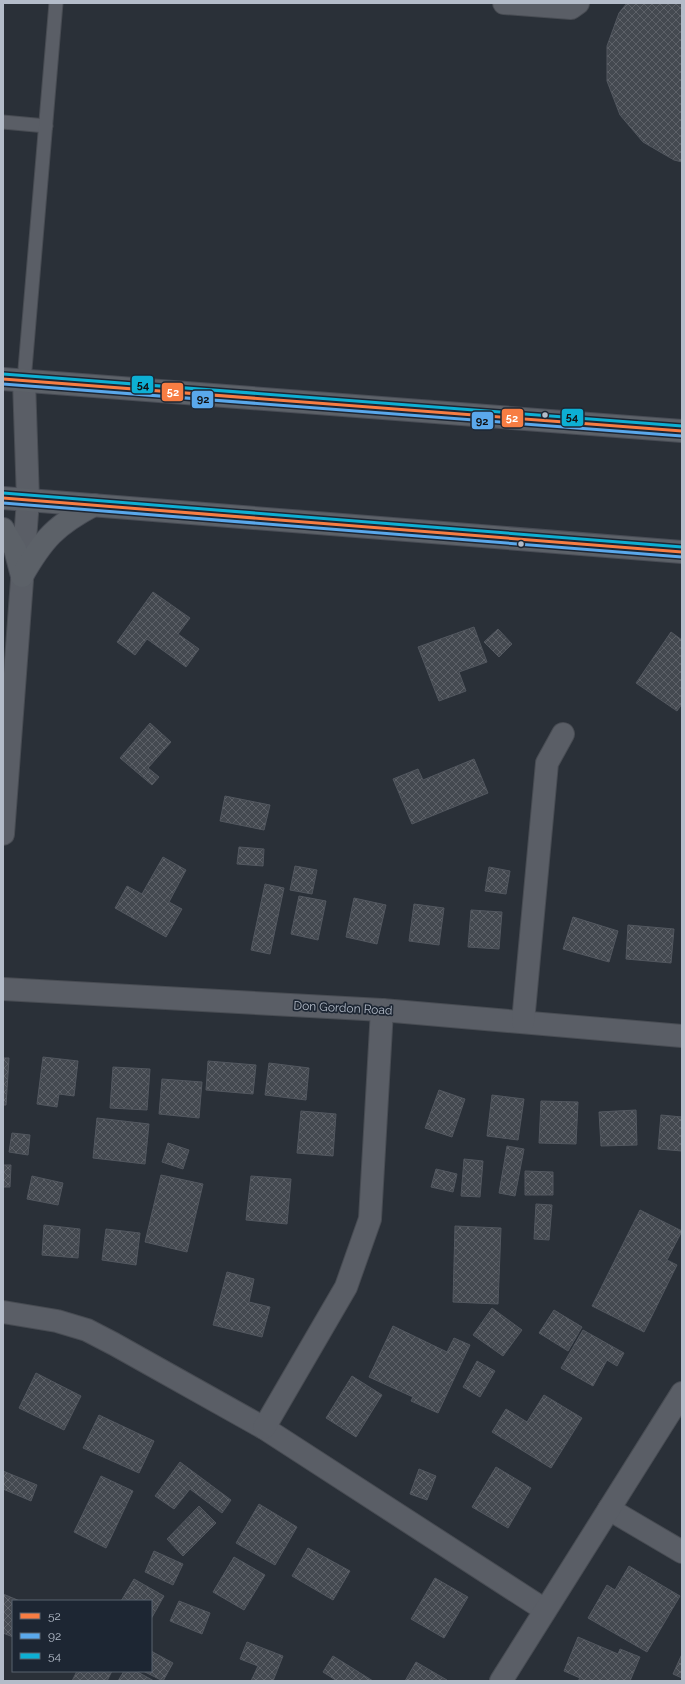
<svg xmlns="http://www.w3.org/2000/svg" width="685" height="1684" viewBox="0 0 685 1684" font-family="Raleway,sans-serif">
	<defs>
		<pattern id="building-cross-hatch" width="8" height="8" patternUnits="userSpaceOnUse"><rect width="8" height="8" fill="#444950"/><path d="M0 0l8 8M0 8l8-8" fill="none" stroke="#5d6168"/></pattern>
	</defs>
	<rect width="100%" height="100%" fill="#2a3038"/>
	<g fill="url(#building-cross-hatch)" stroke="#52575f">
		<path d="M627 3H682V162L674 160 643 142 620 115 607 81V46L619 13Z"/>
		<path d="M153 592 190 618 178 634 199 649 186 667 147 639 135 655 117 642Z"/>
		<path d="M474 627 487 662 459 672 466 691 439 701 418 647Z"/>
		<path d="M498 629 512 644 499 657 484 642Z"/>
		<path d="M671 632 682 640V704L677 711 636 683Z"/>
		<path d="M150 723 171 742 148 768 159 777 152 785 120 758Z"/>
		<path d="M474 759 488 793 412 824 393 779 418 769 423 780Z"/>
		<path d="M225 796 270 805 264 830 220 821Z"/>
		<path d="M239 847 264 849 263 866 237 864Z"/>
		<path d="M163 857 186 870 169 902 182 909 166 937 115 908 127 886 142 894Z"/>
		<path d="M295 866 317 870 312 894 290 890Z"/>
		<path d="M489 867 510 871 506 894 485 891Z"/>
		<path d="M265 884 284 888 270 954 251 950Z"/>
		<path d="M299 896 326 901 318 940 291 934Z"/>
		<path d="M354 898 386 905 377 944 346 937Z"/>
		<path d="M414 904 444 908 439 945 409 941Z"/>
		<path d="M471 910 502 912 499 949 468 947Z"/>
		<path d="M573 917 618 931 609 962 563 949Z"/>
		<path d="M628 925 674 929 671 963 626 959Z"/>
		<path d="M43 1057 78 1061 74 1096 59 1094 57 1107 37 1104Z"/>
		<path d="M3 1058H9L6 1105H3Z"/>
		<path d="M208 1061 256 1065 253 1094 206 1090Z"/>
		<path d="M269 1063 309 1068 306 1100 265 1095Z"/>
		<path d="M113 1067 150 1069 147 1110 110 1108Z"/>
		<path d="M162 1079 202 1082 199 1118 159 1114Z"/>
		<path d="M439 1090 465 1099 452 1137 425 1128Z"/>
		<path d="M492 1095 524 1099 518 1140 487 1136Z"/>
		<path d="M541 1101 578 1102 576 1144 539 1143Z"/>
		<path d="M636 1110 637 1145 601 1146 599 1112Z"/>
		<path d="M301 1111 336 1114 333 1156 297 1153Z"/>
		<path d="M661 1115 682 1117V1151L658 1149Z"/>
		<path d="M97 1118 149 1124 145 1164 93 1158Z"/>
		<path d="M12 1133 30 1135 28 1155 9 1152Z"/>
		<path d="M168 1143 189 1150 183 1169 162 1162Z"/>
		<path d="M507 1146 524 1149 515 1196 499 1193Z"/>
		<path d="M464 1159 483 1161 480 1197 461 1196Z"/>
		<path d="M3 1165H11L10 1187H3Z"/>
		<path d="M436 1169 457 1174 453 1192 431 1187Z"/>
		<path d="M525 1171 553 1172V1195H525Z"/>
		<path d="M161 1175 203 1184 187 1252 145 1242Z"/>
		<path d="M32 1176 63 1183 58 1205 27 1199Z"/>
		<path d="M251 1176 291 1179 287 1224 246 1220Z"/>
		<path d="M536 1204 552 1205 549 1240 534 1239Z"/>
		<path d="M640 1210 682 1231 667 1260 677 1265 644 1332 592 1306Z"/>
		<path d="M44 1225 80 1229 78 1258 42 1255Z"/>
		<path d="M455 1226 501 1228 498 1304 453 1302Z"/>
		<path d="M106 1229 140 1233 136 1265 102 1260Z"/>
		<path d="M227 1272 254 1279 249 1302 270 1307 262 1337 213 1325Z"/>
		<path d="M492 1308 522 1330 503 1356 473 1335Z"/>
		<path d="M554 1310 582 1327 568 1351 539 1333Z"/>
		<path d="M393 1326 447 1352 454 1338 470 1345 438 1413 411 1401 413 1397 369 1377Z"/>
		<path d="M583 1330 624 1353 617 1366 607 1360 593 1386 561 1368Z"/>
		<path d="M477 1361 495 1371 480 1397 463 1387Z"/>
		<path d="M36 1373 81 1396 64 1430 19 1408Z"/>
		<path d="M352 1376 382 1395 356 1437 326 1418Z"/>
		<path d="M544 1395 582 1418 551 1468 492 1432 506 1409 527 1422Z"/>
		<path d="M99 1415 154 1441 139 1473 83 1448Z"/>
		<path d="M180 1462 231 1500 222 1513 190 1489 174 1509 155 1496Z"/>
		<path d="M496 1467 531 1488 508 1528 472 1507Z"/>
		<path d="M419 1469 436 1476 427 1500 410 1494Z"/>
		<path d="M3 1471 37 1485 31 1501 3 1489Z"/>
		<path d="M101 1476 133 1491 106 1548 74 1532Z"/>
		<path d="M259 1504 297 1527 275 1565 236 1543Z"/>
		<path d="M199 1506 216 1523 183 1556 167 1539Z"/>
		<path d="M308 1548 350 1571 333 1600 292 1576Z"/>
		<path d="M154 1551 183 1564 173 1585 145 1572Z"/>
		<path d="M234 1557 265 1575 244 1610 213 1592Z"/>
		<path d="M629 1566 680 1596 647 1652 588 1618 607 1585 615 1590Z"/>
		<path d="M435 1578 468 1597 444 1638 411 1619Z"/>
		<path d="M134 1579 164 1596 151 1619V1601H121Z"/>
		<path d="M3 1594 20 1601H13V1637L3 1633Z"/>
		<path d="M179 1601 210 1613 202 1634 170 1621Z"/>
		<path d="M578 1637 618 1654 620 1649 640 1657 630 1681H578L580 1678 564 1671Z"/>
		<path d="M247 1642 283 1656 273 1681H251L258 1666 240 1659Z"/>
		<path d="M151 1651 173 1663 163 1681 143 1671H151Z"/>
		<path d="M682 1654V1678L673 1674Z"/>
		<path d="M333 1656 373 1681H337L323 1672Z"/>
		<path d="M416 1662 447 1680 446 1681H405Z"/>
		<path d="M77 1671H112L107 1681H72Z"/>
		<path d="M124 1671H136L154 1681H118Z"/>
	</g>
	<g fill="none" stroke-linecap="round" stroke-linejoin="round">
		<g stroke="#484c53" stroke-width="15">
			<g id="service">
				<path d="M3 122 46 126"/>
				<path d="M24 381 56 3"/>
			</g>
		</g>
		<g stroke="#484c53" stroke-width="24">
			<g id="minor">
				<path d="M504 3 571 8 578 3"/>
				<path d="M3 834 28 500 24 381"/>
				<path d="M3 989 382 1010 682 1036"/>
				<path d="M523 1022 547 763 563 734"/>
				<path d="M3 1312 57 1321 87 1330 114 1344 264 1428 545 1610"/>
				<path d="M264 1428 346 1287 370 1219 382 1010"/>
				<path d="M609 1509 682 1552"/>
				<path d="M501 1681 682 1393"/>
			</g>
		</g>
		<g stroke="#484c55" stroke-width="24">
			<g id="primary">
				<path d="M3 379 682 431"/>
				<path d="M3 498 682 552"/>
				<path d="M3 529 15 549 22 576"/>
				<path d="M22 576C43 539 56 525 94 505"/>
			</g>
		</g>
		<use href="#service" stroke="#5a5e66" stroke-width="13"/>
		<use href="#minor" stroke="#5a5e66" stroke-width="22"/>
		<use href="#primary" stroke="#5c6168" stroke-width="22"/>
		<g stroke="#1d2633" stroke-width="6">
			<g id="bus-1">
				<path d="M3 379 682 431"/>
				<path d="M3 498 682 552"/>
			</g>
		</g>
		<g stroke="#1d2633" stroke-width="6">
			<g id="bus-2">
				<path d="M3 384 682 436"/>
				<path d="M3 503 682 557"/>
			</g>
		</g>
		<g stroke="#1d2633" stroke-width="6">
			<g id="bus-3">
				<path d="M3 374 682 426"/>
				<path d="M3 493 682 547"/>
			</g>
		</g>
		<use href="#bus-1" stroke="#f77d43" stroke-width="3"/>
		<use href="#bus-2" stroke="#5aa8eb" stroke-width="3"/>
		<use href="#bus-3" stroke="#0dafd3" stroke-width="3"/>
	</g>
	<g fill="#b4bcc9" stroke="#1d2633" stroke-width="1.5">
		<circle cx="545" cy="415" r="3.5"/>
		<circle cx="521" cy="544" r="3.5"/>
	</g>
	<g text-anchor="middle" dominant-baseline="central" stroke-width="3.5" stroke-linejoin="round" paint-order="stroke">
		<g font-size="12" fill="#b4bcc9" stroke="#1d2633">
			<text transform="translate(343 1008) rotate(3)">Don Gordon Road</text>
		</g>
	</g>
	<g stroke="#1d2633" stroke-width="1.5">
		<rect x="131" y="375" width="23" height="19" rx="4" fill="#0dafd3"/>
		<rect x="161" y="382" width="23" height="20" rx="4" fill="#f77d43"/>
		<rect x="191" y="390" width="23" height="19" rx="4" fill="#5aa8eb"/>
		<rect x="561" y="408" width="23" height="19" rx="4" fill="#0dafd3"/>
		<rect x="501" y="408" width="23" height="20" rx="4" fill="#f77d43"/>
		<rect x="471" y="411" width="23" height="19" rx="4" fill="#5aa8eb"/>
	</g>
	<g font-size="11" text-anchor="middle" font-weight="bold" fill="#fff">
		<text x="173" y="396">52</text>
		<text x="512" y="422">52</text>
	</g>
	<g font-size="11" text-anchor="middle" font-weight="bold" fill="#111">
		<text x="143" y="389">54</text>
		<text x="203" y="403">92</text>
		<text x="572" y="421">54</text>
		<text x="482" y="425">92</text>
	</g>
	<rect width="685" height="1684" fill="none" stroke="#b4bcc9" stroke-width="8"/>
	<rect x="12" y="1600" width="140" height="72" fill="#1d2633" stroke="#59626f"/>
	<rect x="20" y="1613" width="20" height="6" fill="#f77d43" stroke="#59626f"/>
	<text x="48" y="1620" font-size="12" fill="#b4bcc9">52</text>
	<rect x="20" y="1633" width="20" height="6" fill="#5aa8eb" stroke="#59626f"/>
	<text x="48" y="1640" font-size="12" fill="#b4bcc9">92</text>
	<rect x="20" y="1653" width="20" height="6" fill="#0dafd3" stroke="#59626f"/>
	<text x="48" y="1660" font-size="12" fill="#b4bcc9">54</text>
</svg>
